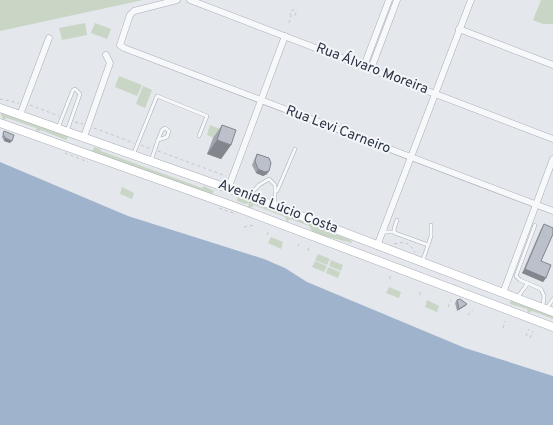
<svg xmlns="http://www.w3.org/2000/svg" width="553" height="425" viewBox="0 0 553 425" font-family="Overpass,sans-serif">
	<rect width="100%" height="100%" fill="#e4e7ec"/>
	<g fill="#c9d6c5">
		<path d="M0 0H143L0 31Z"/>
		<path d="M541 0H553V24H543L533 20Z"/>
		<path d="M85 23 87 35 62 40 59 28Z"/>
		<path d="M95 23 111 29 107 39 91 33Z"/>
		<path d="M119 76 142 85 137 96 115 87Z"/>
		<path d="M143 86 152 90 145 108 136 104Z"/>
		<path d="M0 111 69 135 66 140 41 130 37 132 36 128 7 118 3 120Z"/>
		<path d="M210 125 225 131 221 141 207 135Z"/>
		<path d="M95 147 100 149 101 151 202 188 204 186 214 191 212 195 91 152Z"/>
		<path d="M122 187 134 193 132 199 120 194Z"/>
		<path d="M238 195 319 226 326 231 351 240 352 243 313 233 309 226 290 219 287 222 285 217 254 205 251 208 248 207 249 203 245 204 237 201Z"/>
		<path d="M271 237 283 242 281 249 268 243Z"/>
		<path d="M318 254 330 259 327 265 315 260Z"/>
		<path d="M331 260 343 265 341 271 329 266Z"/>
		<path d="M315 261 327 266 324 272 312 267Z"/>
		<path d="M328 267 340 272 338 278 326 273Z"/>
		<path d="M389 287 401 292 399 298 386 293Z"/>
		<path d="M511 298 553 314V319L532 311 528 313 527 309 510 304Z"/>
		<path d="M427 300 439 306 437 312 425 307Z"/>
	</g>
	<path fill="#9fb4cc" d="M0 162 128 216 264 259 285 268 307 282 465 348 553 376V425H0Z"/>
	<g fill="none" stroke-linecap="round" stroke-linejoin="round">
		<g stroke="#a9aeb7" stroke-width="4">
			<g id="service">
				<path d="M58 128 73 90 75 89 80 94 67 131"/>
				<path d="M165 128 169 131 167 137 158 140 162 130Z"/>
				<path d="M133 155 157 96 207 116 199 136"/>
				<path d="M151 161 158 140"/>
				<path d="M277 191 295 149"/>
				<path d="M250 195 259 185 269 179 275 185V205"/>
				<path d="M397 220 394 229 395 233 428 245"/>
				<path d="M535 225 516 276 520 280 541 289 544 296 543 306"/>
				<path d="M383 232H394"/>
				<path d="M423 260 431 236V225"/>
				<path d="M517 298 528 283"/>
				<path d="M547 308 553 299"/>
			</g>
		</g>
		<g stroke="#a9aeb7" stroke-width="7">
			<g id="minor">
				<path d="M177 0 134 11 130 15 120 45 124 48 553 211"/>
				<path d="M190 0 553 139"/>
				<path d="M459 29 553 65"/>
				<path d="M364 66 389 0"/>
				<path d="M371 69 397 0"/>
				<path d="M20 115 49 38"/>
				<path d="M84 137 110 63 106 55"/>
				<path d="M228 189 285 36"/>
				<path d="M377 246 471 0"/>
				<path d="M503 293 553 159"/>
			</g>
		</g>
		<g stroke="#a9aeb7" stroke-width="9">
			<g id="secondary">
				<path d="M0 108 238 192 553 312"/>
				<path d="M0 123 233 206 553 327"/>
			</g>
		</g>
		<g stroke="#c2c5cb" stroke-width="1" stroke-dasharray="3 3" stroke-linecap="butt">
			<circle cx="293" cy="13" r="3"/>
			<path d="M289 23 291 16"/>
			<path d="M0 99 19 103"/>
			<path d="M30 105 59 116"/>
			<path d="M75 122 83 124"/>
			<path d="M94 128 134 143"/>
			<path d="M141 145 151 149"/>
			<path d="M158 151 226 176"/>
			<path d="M65 153 88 162"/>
			<path d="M219 208 233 213"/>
			<path d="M244 227 255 225"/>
			<path d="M267 235 269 230"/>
			<path d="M394 244C406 241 409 242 415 253"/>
			<path d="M297 246 302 242"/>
			<path d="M308 251 309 246"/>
			<path d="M390 276V282"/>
			<path d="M420 295V291"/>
			<path d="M448 307 451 300"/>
			<path d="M468 315 473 310"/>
			<path d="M503 328 505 321"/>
			<path d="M526 336 529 329"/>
			<path d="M530 338 533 331"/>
		</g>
		<use href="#service" stroke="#f7f8fa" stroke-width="3"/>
		<use href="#minor" stroke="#f7f8fa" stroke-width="6"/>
		<use href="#secondary" stroke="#fff" stroke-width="8"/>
	</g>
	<g fill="#a1a5ae">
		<path d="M222 125 231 145 221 159 207 154 213 138Z"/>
		<path d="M4 131 10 143 4 141 2 137Z"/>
		<path d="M257 154 267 174 263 176 256 173 252 165 255 158Z"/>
		<path d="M544 224 541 261 546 278 543 282 522 273 541 229Z"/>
		<path d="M457 300 467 304 465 306 457 311 455 303Z"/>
	</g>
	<g fill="#83868d">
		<path d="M5 138 12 141 10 143 4 141Z"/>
		<path d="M217 140 231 145 221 159 207 154Z"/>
		<path d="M258 169 269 171 267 174 263 176 256 173Z"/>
		<path d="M525 269 546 278 543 282 522 273Z"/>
		<path d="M467 304 465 306 457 311 459 309Z"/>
	</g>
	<g fill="#bbc0ca" stroke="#83868d">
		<path d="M222 125 236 130 231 145 217 140Z"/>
		<path d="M4 131 14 135 12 141 5 138 3 134Z"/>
		<path d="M257 154 269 158 271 163 269 171 265 172 258 169 255 161Z"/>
		<path d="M544 224 553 228V234L541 261 551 265 546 278 525 269Z"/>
		<path d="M460 299 467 304 459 309 457 300Z"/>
	</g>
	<g text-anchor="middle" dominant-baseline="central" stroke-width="4" stroke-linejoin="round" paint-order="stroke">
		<g font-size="14" fill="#2b3445" stroke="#f4f6f9">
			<text transform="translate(372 69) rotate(21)">Rua Álvaro Moreira</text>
			<text transform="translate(338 130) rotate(21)">Rua Levi Carneiro</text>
			<text transform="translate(278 207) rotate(21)">Avenida Lúcio Costa</text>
		</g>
	</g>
</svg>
